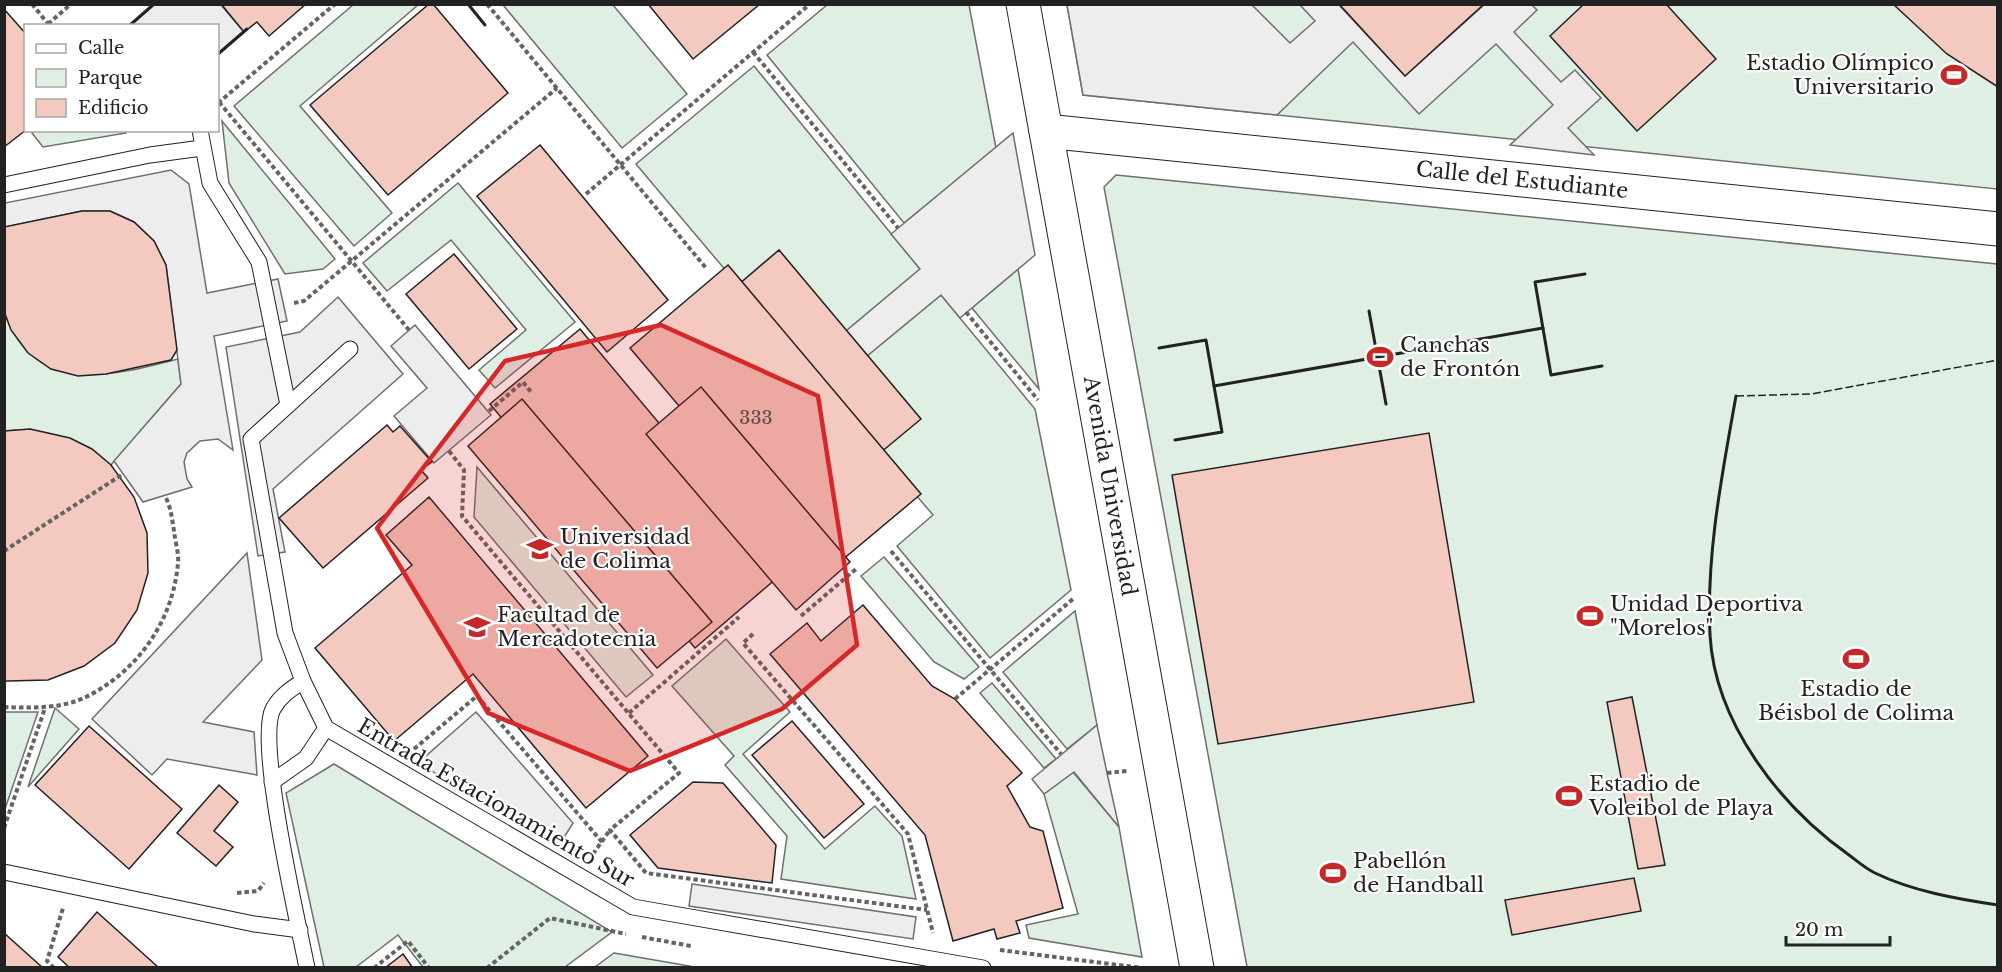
<svg xmlns="http://www.w3.org/2000/svg" width="2002" height="972" viewBox="0 0 2002 972" font-family="'Libre Baskerville',serif">
	<rect width="100%" height="100%" fill="#fff"/>
	<g fill="#e0efe3" stroke="#6f6f6f" stroke-width="1.5">
		<path d="M353 5H418L300 106 392 213 354 246 234 106Z"/>
		<path d="M503 5H613L687 94 622 148Z"/>
		<path d="M827 5H969L996 148 904 223 767 55Z"/>
		<path d="M1067 5H1997V189L1083 95Z"/>
		<path d="M754 66 920 269 846 331 779 250 738 285 636 164Z"/>
		<path d="M222 121 335 259 323 269 285 274 229 183Z"/>
		<path d="M34 131 124 130 126 133 43 147 32 133Z"/>
		<path d="M1116 175 1997 264V967H1247L1104 187Z"/>
		<path d="M458 183 575 322 495 388 479 370 526 330 451 240 387 291 363 263Z"/>
		<path d="M1018 269 1039 389 972 308Z"/>
		<path d="M941 295 1035 409 1071 590 990 658 897 546 933 515 880 453 867 356Z"/>
		<path d="M4 311C33 396 109 377 178 359L181 384 111 465C72 440 52 427 5 431Z"/>
		<path d="M477 467 653 675 626 697 474 517Z"/>
		<path d="M884 557 979 667 964 679 934 662 861 576Z"/>
		<path d="M1075 611 1097 725 1067 749 1003 672Z"/>
		<path d="M726 639 790 712 743 754 825 849 875 806 902 836 916 899 781 879 787 836 725 765 734 756 672 686Z"/>
		<path d="M992 683 1056 759 1044 768 980 693Z"/>
		<path d="M55 708 79 729 28 787Z"/>
		<path d="M5 712H38L5 809 4 712Z"/>
		<path d="M334 764 612 932 565 967H423L398 935 356 967H324L286 793Z"/>
		<path d="M1073 772 1119 827 1142 957 1029 938 1026 925 1078 914 1044 794Z"/>
		<path d="M614 953 695 967H595Z"/>
	</g>
	<g fill="#ededed" stroke="#6f6f6f" stroke-width="1.5">
		<path d="M154 5H221L244 32 218 55V26H129Z"/>
		<path d="M1067 5H1252L1290 43 1315 21 1300 5H1339L1405 76 1484 5H1532L1537 10 1514 32 1561 82 1575 70 1601 98 1568 128 1594 155 1510 145 1553 105 1496 44 1419 114 1353 42 1277 115 1083 95Z"/>
		<path d="M1013 133 1035 255 960 318 941 295 867 356 846 331 920 269 891 234Z"/>
		<path d="M171 170 189 184 207 293 278 279 287 321 214 336 233 450 218 439 200 441 187 453 184 462 187 479 192 487 143 502 114 461 181 384 166 265 154 241 134 222 110 211H82L5 227V203Z"/>
		<path d="M338 297 403 374 273 489 285 552 258 556 226 347 300 332Z"/>
		<path d="M415 325 491 415 434 463 394 416 427 388 391 346Z"/>
		<path d="M247 553 262 660 203 722 254 732 257 775 167 759 152 775 92 719Z"/>
		<path d="M476 712 573 823 558 847 418 763Z"/>
		<path d="M1097 725 1107 773 1119 827 1074 772 1044 794 1032 779Z"/>
		<path d="M692 884 916 917 913 939 689 906Z"/>
	</g>
	<g fill="#f3c9c0" stroke="#222" stroke-width="1.5">
		<path d="M221 4H306L269 36 257 22 244 32Z"/>
		<path d="M429 4H433L508 93 388 195 310 105Z"/>
		<path d="M648 4H760L693 59Z"/>
		<path d="M1339 4H1484L1405 76Z"/>
		<path d="M1584 4H1666L1716 59 1637 131 1550 36Z"/>
		<path d="M1893 4H1998V87L1947 54Z"/>
		<path d="M4 9 26 34V130L4 147Z"/>
		<path d="M540 145 668 300 607 352 477 196Z"/>
		<path d="M82 211H110L134 222 154 241 166 265 177 350 171 360 106 374 78 376 51 369 28 353 11 330 4 311V227Z"/>
		<path d="M779 250 921 419 880 453 738 285Z"/>
		<path d="M454 254 517 329 469 369 406 294Z"/>
		<path d="M728 265 921 494 823 576 630 348Z"/>
		<path d="M580 329 784 572 695 648 490 404Z"/>
		<path d="M701 387 850 562 796 610 646 434Z"/>
		<path d="M522 399 712 622 657 668 468 446Z"/>
		<path d="M387 425 393 432 400 426 432 462 421 470 428 478 323 568 279 518Z"/>
		<path d="M30 429 70 438 92 449 111 465 134 497 147 533 148 573 137 610 115 643 84 666 48 680 8 681H4V431Z"/>
		<path d="M1429 433 1474 702 1218 744 1172 475Z"/>
		<path d="M429 497 648 756 586 808 473 674 394 741 315 648 412 565 386 535Z"/>
		<path d="M863 605 932 686 955 699 1022 773 1007 786 1030 827 1043 831 1063 908 1016 921 1020 933 997 939 994 929 953 941 925 835 770 654 807 623 821 641Z"/>
		<path d="M1632 697 1665 865 1638 869 1607 702Z"/>
		<path d="M792 721 864 804 824 838 752 755Z"/>
		<path d="M89 726 182 809 129 869 35 785Z"/>
		<path d="M693 782 723 783 776 845 772 883 658 868 630 835Z"/>
		<path d="M219 785 238 802 214 831 233 847 216 866 177 833Z"/>
		<path d="M1634 878 1641 911 1512 935 1505 900Z"/>
		<path d="M97 912 159 968H70L58 957Z"/>
		<path d="M4 933 43 968H4Z"/>
		<path d="M403 954 413 968H385Z"/>
	</g>
	<g fill="none" stroke-linecap="round" stroke-linejoin="round">
		<g stroke="#222" stroke-width="17">
			<g id="service">
				<path d="M200 130 210 183 259 262 288 405"/>
				<path d="M4 185 150 155 202 148"/>
				<path d="M350 349 251 439 285 633 303 681 326 728 633 907 983 968"/>
				<path d="M303 681C291 689 280 696 273 709 256 742 298 922 307 968"/>
				<path d="M272 782 306 758 326 728"/>
				<path d="M4 872 254 924 300 930"/>
			</g>
		</g>
		<g stroke="#222" stroke-width="35">
			<g id="tertiary">
				<path d="M1023 4 1197 968"/>
				<path d="M1046 131 1998 229"/>
			</g>
		</g>
		<g stroke="#646464" stroke-width="4" stroke-dasharray="4.5 3" stroke-linecap="butt">
			<path d="M32 4 49 25"/>
			<path d="M487 4 706 268"/>
			<path d="M48 24 71 4"/>
			<path d="M753 52 898 228"/>
			<path d="M219 102 409 330"/>
			<path d="M218 103 335 4"/>
			<path d="M586 194 810 4"/>
			<path d="M294 303 304 301 557 88"/>
			<path d="M966 312 1038 400"/>
			<path d="M489 411 523 382 531 392"/>
			<path d="M449 451 464 470 462 516 679 773 610 830 646 873 927 910"/>
			<path d="M4 551 123 474"/>
			<path d="M891 551 1061 754"/>
			<path d="M801 616 856 569"/>
			<path d="M753 634 743 643 908 834 933 933"/>
			<path d="M955 699 1073 599"/>
			<path d="M4 707C31 708 61 709 86 697 138 671 173 621 178 563 179 553 175 541 174 531 172 519 171 507 165 496"/>
			<path d="M629 713 739 617"/>
			<path d="M414 749 477 696 602 842"/>
			<path d="M1107 773 1127 771"/>
			<path d="M4 828 45 708"/>
			<path d="M593 854 610 830"/>
			<path d="M237 893 258 891 264 883"/>
			<path d="M642 937 691 946"/>
			<path d="M1000 950 1142 968"/>
			<path d="M54 968 47 961 63 908"/>
			<path d="M374 968 408 941 429 968"/>
			<path d="M487 968 550 918 626 934"/>
		</g>
		<use href="#service" stroke="#fff" stroke-width="15"/>
		<use href="#tertiary" stroke="#fff" stroke-width="33"/>
		<path stroke="#222" stroke-width="1.5" stroke-dasharray="8 3" stroke-linecap="butt" d="M1736 396 1811 394 1998 360"/>
		<g stroke="#222" stroke-width="3">
			<path d="M468 4 485 25"/>
			<path d="M129 26 154 4"/>
			<path d="M218 54 247 29"/>
			<path d="M1585 274 1535 282 1551 375 1602 366"/>
			<path d="M1369 311 1386 404"/>
			<path d="M1159 348 1206 340 1222 432 1175 440"/>
			<path d="M1214 386 1543 328"/>
			<path d="M1736 396C1722 475 1706 555 1710 635 1715 723 1780 806 1849 855 1857 861 1866 869 1875 873 1912 891 1957 899 1998 905"/>
		</g>
	</g>
	<path fill="#d62828" fill-opacity="0.2" stroke="#d62828" stroke-width="4.5" stroke-linejoin="round" d="M661 325 818 396 857 645 782 709 630 771 488 713 377 528 505 361Z"/>
	<defs>
		<g id="stadium-bare" transform="scale(2.07)"><path d="M0-5a6.5 5 0 1 0 0 10a6.5 5 0 1 0 0-10ZM-3.5-1.8h7v3.6h-7Z" fill="#c62828" stroke="#fff" stroke-width="2.5" paint-order="stroke"/></g>
		<g id="university-bare" transform="scale(2.07)"><path d="M0-5L7-2L0 1L-7-2ZM-4 1L0 2.5L4 1V4Q0 6-4 4Z" fill="#c62828" stroke="#fff" stroke-width="2.5" paint-order="stroke"/></g>
	</defs>
	<g fill-rule="evenodd">
		<use href="#stadium-bare" x="1954" y="75"/>
		<use href="#stadium-bare" x="1380" y="357"/>
		<use href="#university-bare" x="540" y="549"/>
		<use href="#stadium-bare" x="1590" y="616"/>
		<use href="#university-bare" x="477" y="627"/>
		<use href="#stadium-bare" x="1856" y="659"/>
		<use href="#stadium-bare" x="1569" y="796"/>
		<use href="#stadium-bare" x="1333" y="873"/>
	</g>
	<g text-anchor="middle" dominant-baseline="central" stroke-width="4.5" stroke-linejoin="round" paint-order="stroke">
		<g font-size="18" fill="#564c4a">
			<text x="756" y="418">333</text>
		</g>
		<g font-size="21" fill="#222" stroke="#fff" text-anchor="start">
			<text x="1934" y="63" text-anchor="end">Estadio Olímpico<tspan x="1934" dy="24">Universitario</tspan></text>
			<text x="1400" y="345">Canchas<tspan x="1400" dy="24">de Frontón</tspan></text>
			<text x="560" y="537">Universidad<tspan x="560" dy="24">de Colima</tspan></text>
			<text x="1610" y="604">Unidad Deportiva<tspan x="1610" dy="24">"Morelos"</tspan></text>
			<text x="497" y="615">Facultad de<tspan x="497" dy="24">Mercadotecnia</tspan></text>
			<text x="1856" y="689" text-anchor="middle">Estadio de<tspan x="1856" dy="24">Béisbol de Colima</tspan></text>
			<text x="1589" y="784">Estadio de<tspan x="1589" dy="24">Voleibol de Playa</tspan></text>
			<text x="1353" y="861">Pabellón<tspan x="1353" dy="24">de Handball</tspan></text>
		</g>
		<g font-size="21" fill="#222" stroke="#fff">
			<text transform="translate(1522 180) rotate(6)">Calle del Estudiante</text>
			<text transform="translate(1110 486) rotate(80)">Avenida Universidad</text>
			<text transform="translate(496 803) rotate(30)">Entrada Estacionamiento Sur</text>
		</g>
	</g>
	<rect width="2002" height="972" fill="none" stroke="#222222" stroke-width="12"/>
	<rect x="24" y="24" width="195" height="108" fill="#ffffff" stroke="#a7a7a7" stroke-width="1.5"/>
	<rect x="36" y="44" width="30" height="9" fill="#ffffff" stroke="#a7a7a7" stroke-width="1.5"/>
	<text x="78" y="54" font-size="18" fill="#222222">Calle</text>
	<rect x="36" y="69" width="30" height="18" fill="#e0efe3" stroke="#a7a7a7" stroke-width="1.5"/>
	<text x="78" y="84" font-size="18" fill="#222222">Parque</text>
	<rect x="36" y="99" width="30" height="18" fill="#f3c9c0" stroke="#a7a7a7" stroke-width="1.5"/>
	<text x="78" y="114" font-size="18" fill="#222222">Edificio</text>
	<path d="M1786 936v9h104v-9" fill="none" stroke="#222222" stroke-width="3"/>
	<text x="1795" y="936" font-size="18" fill="#222222" stroke="#ffffff" stroke-width="4.5" paint-order="stroke">20 m</text>
</svg>
